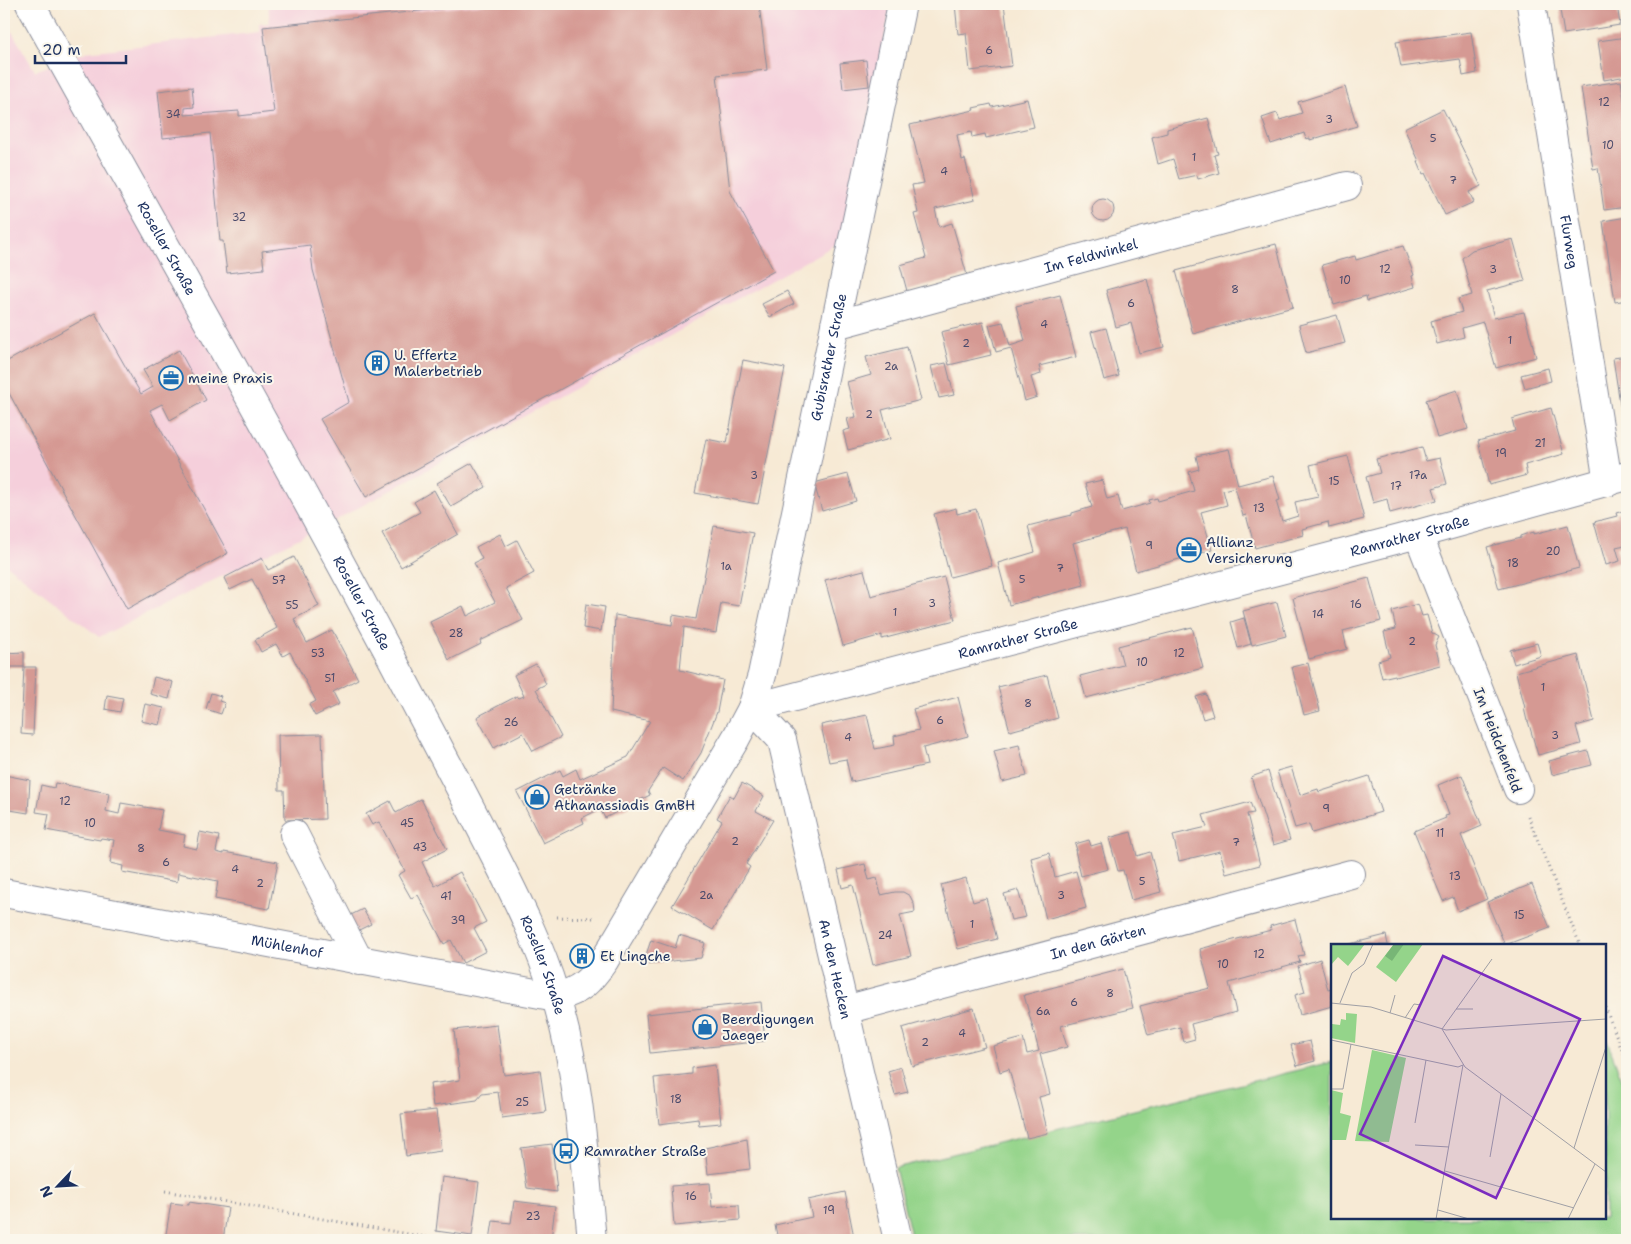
<svg xmlns="http://www.w3.org/2000/svg" width="1631" height="1244" viewBox="0 0 1631 1244" font-family="'Shantell Sans',sans-serif">
	<rect width="100%" height="100%" fill="#fbf7ec"/>
	<filter id="ink" filterUnits="userSpaceOnUse"><feTurbulence type="fractalNoise" baseFrequency=".02" numOctaves="2"/><feDisplacementMap in="SourceGraphic" scale="10" xChannelSelector="R" yChannelSelector="G"/><feConvolveMatrix kernelMatrix="1 2 1 2 8 2 1 2 1" color-interpolation-filters="sRGB"/></filter>
	<filter id="wash" filterUnits="userSpaceOnUse"><feTurbulence type="fractalNoise" baseFrequency=".0096" numOctaves="4" result="noise"/><feDisplacementMap in="SourceGraphic" scale="20" xChannelSelector="R" yChannelSelector="G"/><feGaussianBlur stdDeviation="1.12" result="paint"/><feColorMatrix in="noise" values="0 0 0 0 0 0 0 0 0 0 0 0 0 0 0 0 0 1.4 0 .05"/><feComposite in="paint" operator="in"/></filter>
	<g filter="url(#wash)">
		<rect width="100%" height="100%" fill="#f7ead5"/>
		<path fill="#f5cfdb" d="M268 4H891L844 240 336 520 99 637 4 563V18L35 71 86 52 260 32 259 24 270 23Z"/>
		<path fill="#94d48a" stroke="#588274" d="M1605 1036 1627 1092V1240H912L895 1168 1332 1062V1218H1605Z"/>
		<g id="blocks">
			<g fill="#d59993">
				<path d="M487 4H759L767 70 717 75 730 191 774 271 366 497 320 419 349 402 313 270 310 245 262 251 264 269 227 273 223 241H220L210 133 163 138 158 91 192 87 194 107 185 108V115L239 111V116L274 112 263 27Z"/>
				<path d="M955 4H1004L1012 66 970 71 966 33 958 34Z"/>
				<path d="M1559 4H1617L1620 25 1564 34Z"/>
				<path d="M1471 32 1477 73 1463 76 1460 59 1401 67 1396 42Z"/>
				<path d="M1627 37V76L1604 80 1598 41Z"/>
				<path d="M866 60 869 86 843 89 840 63Z"/>
				<path d="M1621 81 1627 117V207L1604 210 1598 168 1593 169 1581 87Z"/>
				<path d="M1345 87 1357 126 1310 140V138L1306 139 1304 133 1271 144 1262 118 1277 113 1280 120 1302 113 1298 102Z"/>
				<path d="M1027 99 1034 127 986 138 985 134 972 137 971 132 957 135 962 160 965 159 975 200 935 209 939 227 952 223 967 275 907 291 900 265 926 258 914 214 918 213 912 185 924 183 910 125 974 110 973 108 991 104 992 107Z"/>
				<path d="M1443 109 1481 186 1469 192 1474 202 1445 215 1425 173 1423 174 1418 162 1419 161 1404 128Z"/>
				<path d="M1208 118 1218 154 1214 155 1219 173 1198 179 1197 175 1179 179 1173 159 1158 164 1152 137 1167 133V129Z"/>
				<circle cx="1103" cy="210" r="11"/>
				<path d="M1627 217V300L1615 302 1603 221Z"/>
				<path d="M1513 239 1525 281 1487 291 1494 318 1524 312 1536 357 1496 368 1483 322 1462 328 1464 337 1437 344 1431 321 1462 312 1458 299 1472 295 1462 258 1472 250Z"/>
				<path d="M1276 244 1293 307 1193 334 1176 271Z"/>
				<path d="M1403 246 1414 275 1412 276 1415 287 1367 301 1366 296 1334 305 1322 265 1355 256 1356 260Z"/>
				<path d="M1147 279 1164 347 1139 353 1131 323 1116 327 1106 290Z"/>
				<path d="M787 291 794 304 770 317 762 304Z"/>
				<path d="M1060 295 1076 357 1039 366 1041 374 1031 377 1037 397 1025 401 1011 348 996 352 989 325 1003 322 1010 346 1025 341 1016 306Z"/>
				<path d="M95 313 141 394 153 387 143 370 179 350 206 400 170 420 162 404 150 410 228 553 127 609 4 384V363Z"/>
				<path d="M1337 315 1345 343 1306 353 1299 325Z"/>
				<path d="M983 322 991 355 949 365 941 332Z"/>
				<path d="M1106 328 1119 376 1104 380 1091 332Z"/>
				<path d="M907 347 921 400 882 410 890 439 848 450 843 431 850 429 847 419 856 417 847 382 871 375 866 357Z"/>
				<path d="M1627 356V443H1626L1613 358Z"/>
				<path d="M743 360 785 368 758 504 695 493 706 439 727 443Z"/>
				<path d="M946 363 954 395 939 398 931 366Z"/>
				<path d="M1548 368 1551 381 1525 388 1521 375Z"/>
				<path d="M1457 390 1468 429 1437 438 1426 400Z"/>
				<path d="M1551 408 1564 454 1525 465 1527 475 1489 485 1478 441 1515 431 1512 419Z"/>
				<path d="M1422 447 1426 461 1440 458 1447 484 1433 488 1437 500 1390 513 1387 499 1373 503 1366 477 1380 473 1376 459Z"/>
				<path d="M1229 449 1238 485 1273 476 1280 500 1276 501 1282 521 1298 516 1295 502 1318 497 1310 465 1348 456 1364 519 1329 528 1328 522 1302 529 1303 535 1255 548 1246 515 1243 516 1235 487 1223 490 1227 505 1201 512 1212 550 1136 571 1125 529 1073 543 1084 585 1009 605 998 563 1035 552 1028 526 1072 515V513L1092 507 1085 484 1102 480 1107 499 1118 496 1122 511 1150 503 1149 500 1157 498 1158 501 1194 491 1189 472 1199 469 1196 456Z"/>
				<path d="M472 463 486 487 451 507 437 483Z"/>
				<path d="M848 474 856 501 822 511 814 483Z"/>
				<path d="M434 490 458 534 401 567 382 533 420 512 414 502Z"/>
				<path d="M956 508 957 514 976 509 992 566 950 577 934 514Z"/>
				<path d="M1627 510V552L1625 545 1616 547 1620 561 1606 565 1594 522 1617 516 1616 513Z"/>
				<path d="M1568 525 1579 568 1499 589 1487 547 1521 538V536L1527 534 1534 532V534Z"/>
				<path d="M714 526 753 533 739 606 721 603 716 633 684 627 680 670 723 680 717 712 701 753 683 781 663 768 648 791 650 795 605 818 600 809 582 818 584 823 543 843 517 792 560 770 563 776 576 769 580 779 628 757 650 721 611 712 615 615 672 625 673 615 696 619Z"/>
				<path d="M500 534 506 546 517 540 534 573 506 588 523 620 480 641 481 644 449 660 430 622 463 606 467 616 495 602 474 563 482 559 476 547Z"/>
				<path d="M294 557 319 606 294 619 307 643 332 630 358 679 333 692 339 704 315 716 309 705 316 701 290 652 283 656 276 644 261 652 255 640 277 628 252 579 230 590 224 578 262 558 268 570Z"/>
				<path d="M864 570 871 596 944 577 955 620 882 639V635L843 646 825 580Z"/>
				<path d="M1369 578 1381 621 1343 631 1347 649 1309 659 1293 598Z"/>
				<path d="M1277 602 1286 636 1252 645 1243 611Z"/>
				<path d="M586 604 605 607 601 631 583 628Z"/>
				<path d="M1418 604 1422 616 1427 615 1432 633 1439 637 1435 645 1440 665 1396 677 1395 675 1382 678 1378 661 1390 657 1384 632 1396 629 1392 611Z"/>
				<path d="M1244 618 1251 644 1238 648 1231 622Z"/>
				<path d="M1192 627 1203 668 1086 698 1080 676 1123 665 1118 646Z"/>
				<path d="M1537 643 1541 656 1514 664 1510 650Z"/>
				<path d="M24 652V667H4V653Z"/>
				<path d="M1578 655 1594 721 1576 726 1581 744 1538 755 1528 721H1527L1524 708H1525L1516 672Z"/>
				<path d="M1308 663 1320 711 1304 715 1292 667Z"/>
				<path d="M536 664 546 684 536 689 561 737 533 751 523 733 494 748 477 717 517 696 519 698 524 696 514 675Z"/>
				<path d="M24 667H36L33 735 21 734Z"/>
				<path d="M1047 675 1058 718 1010 731 998 687Z"/>
				<path d="M154 677 173 682 169 699 150 694Z"/>
				<path d="M211 693 221 696 219 701 225 703 221 714 206 709Z"/>
				<path d="M1206 694 1213 716 1203 719 1196 697Z"/>
				<path d="M107 695 123 698 120 712 105 709Z"/>
				<path d="M958 697 968 736 923 748 927 765 851 782 846 759 829 762 821 725 867 715 875 749 895 745 894 736 919 730 913 709Z"/>
				<path d="M145 704 164 708 160 725 141 721Z"/>
				<path d="M322 734 325 819 285 820 284 790H279L278 735Z"/>
				<path d="M1019 745 1027 776 1002 782 994 751Z"/>
				<path d="M1588 751 1592 765 1552 775 1549 761Z"/>
				<path d="M1291 767 1300 795 1318 789 1319 792 1369 776 1381 812 1312 833 1309 824 1295 828 1277 771Z"/>
				<path d="M1268 771 1290 840 1273 845 1251 777Z"/>
				<path d="M4 775 30 780 28 813 4 809Z"/>
				<path d="M1462 775 1482 826 1461 835 1487 899 1458 911 1453 897 1443 901 1414 831 1446 818 1445 816 1449 815 1438 785Z"/>
				<path d="M55 783 109 793 106 811 119 814 121 803 162 810 158 830 185 835 183 846 197 849 200 832 219 836 216 852 224 854V852L278 862 269 909 215 899 218 881 178 873 177 882 122 872 123 866 110 863 114 840 101 838 100 840 46 830 49 814 36 812 41 785 54 788Z"/>
				<path d="M742 783 764 796 756 811 773 820 746 864 750 867 713 930 672 906 722 821 717 818 730 795 734 798Z"/>
				<path d="M421 799 447 849 422 862 428 874 435 886 460 872 486 922 474 928 486 951 463 963 451 940 444 944 418 895 411 898 398 875 405 871 379 822 372 825 366 814 390 801 396 813Z"/>
				<path d="M1250 802 1254 813 1247 814 1260 865 1226 874 1220 851 1179 861 1173 835 1207 827 1203 815Z"/>
				<path d="M1131 832 1137 856 1150 852 1161 892 1131 900 1123 870 1118 871 1109 838Z"/>
				<path d="M1089 840 1091 846 1101 843 1108 869 1081 876 1075 850H1077L1075 844Z"/>
				<path d="M1049 853 1055 877 1076 871 1086 908 1046 919 1031 858Z"/>
				<path d="M865 864 869 880 877 878 881 895 895 892H903L910 896 914 904 915 912 900 915 911 956 873 965 853 885 842 888 838 870Z"/>
				<path d="M966 878 973 902 986 898 997 939 958 949 941 885Z"/>
				<path d="M1532 884 1550 928 1505 945 1487 902Z"/>
				<path d="M1018 890 1026 917 1011 920 1004 894Z"/>
				<path d="M363 909 371 924 355 932 347 917Z"/>
				<path d="M1295 919 1304 955 1298 956 1300 962 1282 967 1283 968 1229 983 1236 1012 1191 1024 1195 1039 1184 1042 1180 1027 1148 1035 1140 1006 1210 988 1200 949 1271 930 1270 926Z"/>
				<path d="M679 935 705 943 701 958 643 964 651 940 675 948Z"/>
				<path d="M1386 935 1388 945H1346Z"/>
				<path d="M575 950 590 951 585 962H578Z"/>
				<path d="M1320 959 1328 990 1332 989V1006L1300 1015 1295 995 1305 992 1298 966Z"/>
				<path d="M1123 969 1133 1008 1061 1026 1067 1047 1040 1054 1050 1094 1039 1097 1048 1133 1027 1138 1009 1069 1000 1072 993 1046 1023 1038 1027 1054 1039 1051 1024 995Z"/>
				<path d="M761 1002 765 1041 650 1053 646 1014Z"/>
				<path d="M974 1008 985 1047 912 1066 902 1028Z"/>
				<path d="M497 1025 504 1075 540 1070 546 1112 502 1118 498 1092 482 1094 477 1100 433 1106 430 1084 460 1080 454 1030Z"/>
				<path d="M1310 1041 1315 1061 1297 1066 1291 1045Z"/>
				<path d="M715 1065 721 1123 699 1125 698 1119 659 1124 654 1078 692 1074V1068Z"/>
				<path d="M901 1067 908 1092 895 1095 888 1071Z"/>
				<path d="M436 1110 441 1151 406 1156 401 1114Z"/>
				<path d="M747 1139 750 1169 708 1174 705 1148Z"/>
				<path d="M552 1144 557 1192 527 1188 521 1148Z"/>
				<path d="M442 1177 479 1182 472 1236 436 1231Z"/>
				<path d="M710 1183 712 1207 739 1205 740 1220 674 1226 671 1186Z"/>
				<path d="M845 1192 854 1237 840 1240H778L775 1225 812 1217 808 1200Z"/>
				<path d="M514 1201 555 1206 551 1240H490L493 1221 511 1223Z"/>
				<path d="M189 1202 228 1208 223 1240H165L171 1203 189 1205Z"/>
			</g>
		</g>
	</g>
	<g filter="url(#ink)">
		<use href="#blocks" fill-opacity="0" stroke="#898c9a" stroke-width="1"/>
		<g fill="none" stroke-linecap="round" stroke-linejoin="round">
			<g stroke="#898c9a" stroke-width="30">
				<g id="minor">
					<path id="s1" d="M30 4C151 220 273 436 390 655 424 720 459 785 492 850 516 897 540 945 555 995 580 1074 584 1159 592 1240"/>
					<path id="s2" d="M1531 4 1608 482"/>
					<path id="s3" d="M835 325 1347 186"/>
					<path d="M1418 534 1518 789"/>
					<path id="s4" d="M752 708 1418 534 1627 476"/>
					<path id="s5" d="M752 708 782 740 898 1240"/>
					<path d="M294 834 359 961"/>
					<path id="s6" d="M4 893 556 997C581 991 590 981 604 961L736 738 752 708 762 675 902 4"/>
					<path id="s7" d="M845 1010 1351 874"/>
				</g>
			</g>
			<g stroke="#898c9a" stroke-width="3" stroke-dasharray="1 4" stroke-linecap="butt">
				<path d="M1528 816 1580 945"/>
				<path d="M557 917 595 918"/>
				<path d="M1605 1007 1627 1063"/>
				<path d="M165 1191 442 1240"/>
			</g>
			<use href="#minor" stroke="#fff" stroke-width="28"/>
		</g>
	</g>
	<defs>
		<g id="building-ring" transform="scale(1.25)"><circle r="9.5" fill="#fbf7ec" stroke="#1f6fb2" stroke-width="1.5"/><path d="M-4-6H4V6H1V3H-1V6H-4ZM-2.5-4.3h1.7v1.8h-1.7ZM.8-4.3h1.7v1.8H.8ZM-2.5-1h1.7V.8h-1.7ZM.8-1h1.7V.8H.8Z" fill="#1f6fb2"/></g>
		<g id="office-ring" transform="scale(1.25)"><circle r="9.5" fill="#fbf7ec" stroke="#1f6fb2" stroke-width="1.5"/><path d="M-6-3h4V-5.5h4V-3h4V5H-6ZM-1-4.5V-3h2v-1.5ZM-6 0V1H6V0Z" fill="#1f6fb2"/></g>
		<g id="shop-ring" transform="scale(1.25)"><circle r="9.5" fill="#fbf7ec" stroke="#1f6fb2" stroke-width="1.5"/><path d="M-5-2.5h2.3a2.7 3.5 0 0 1 5.4 0H5L5.5 6h-11ZM-1.5-2.5h3a1.5 2.3 0 0 0-3 0Z" fill="#1f6fb2"/></g>
		<g id="bus-ring" transform="scale(1.25)"><circle r="9.5" fill="#fbf7ec" stroke="#1f6fb2" stroke-width="1.5"/><path d="M-5-6H5V4H4V6H2V4H-2V6H-4V4H-5ZM-3.5-4V0h7V-4ZM-3.5 1.2v1.5H-2V1.2ZM2 1.2v1.5H3.5V1.2Z" fill="#1f6fb2"/></g>
	</defs>
	<g fill-rule="evenodd">
		<use href="#building-ring" x="377" y="363"/>
		<use href="#office-ring" x="171" y="378"/>
		<use href="#office-ring" x="1189" y="550"/>
		<use href="#shop-ring" x="537" y="797"/>
		<use href="#building-ring" x="582" y="956"/>
		<use href="#shop-ring" x="705" y="1027"/>
		<use href="#bus-ring" x="566" y="1151"/>
	</g>
	<g text-anchor="middle" dominant-baseline="central" stroke-width="4" stroke-linejoin="round" paint-order="stroke">
		<g font-size="11" fill="#4a4a6b">
			<text x="989" y="50">6</text>
			<text x="1604" y="102">12</text>
			<text x="173" y="114">34</text>
			<text x="1329" y="119">3</text>
			<text x="1433" y="138">5</text>
			<text x="1608" y="145">10</text>
			<text x="1194" y="157">1</text>
			<text x="944" y="171">4</text>
			<text x="1453" y="180">7</text>
			<text x="239" y="217">32</text>
			<text x="1385" y="269">12</text>
			<text x="1493" y="269">3</text>
			<text x="1345" y="280">10</text>
			<text x="1235" y="289">8</text>
			<text x="1131" y="303">6</text>
			<text x="1044" y="324">4</text>
			<text x="1510" y="340">1</text>
			<text x="966" y="343">2</text>
			<text x="891" y="366">2a</text>
			<text x="869" y="414">2</text>
			<text x="1540" y="443">21</text>
			<text x="1501" y="453">19</text>
			<text x="754" y="475">3</text>
			<text x="1418" y="475">17a</text>
			<text x="1334" y="481">15</text>
			<text x="1396" y="486">17</text>
			<text x="1259" y="508">13</text>
			<text x="1149" y="545">9</text>
			<text x="1553" y="551">20</text>
			<text x="1513" y="563">18</text>
			<text x="726" y="566">1a</text>
			<text x="1060" y="568">7</text>
			<text x="1022" y="579">5</text>
			<text x="279" y="580">57</text>
			<text x="932" y="603">3</text>
			<text x="1356" y="604">16</text>
			<text x="292" y="605">55</text>
			<text x="895" y="612">1</text>
			<text x="1318" y="614">14</text>
			<text x="456" y="633">28</text>
			<text x="1412" y="641">2</text>
			<text x="318" y="653">53</text>
			<text x="1179" y="653">12</text>
			<text x="1142" y="662">10</text>
			<text x="330" y="678">51</text>
			<text x="1543" y="687">1</text>
			<text x="1028" y="703">8</text>
			<text x="940" y="720">6</text>
			<text x="511" y="722">26</text>
			<text x="1555" y="735">3</text>
			<text x="848" y="737">4</text>
			<text x="65" y="801">12</text>
			<text x="1326" y="808">9</text>
			<text x="90" y="823">10</text>
			<text x="407" y="823">45</text>
			<text x="1440" y="833">11</text>
			<text x="735" y="841">2</text>
			<text x="1236" y="842">7</text>
			<text x="420" y="847">43</text>
			<text x="141" y="848">8</text>
			<text x="166" y="862">6</text>
			<text x="235" y="869">4</text>
			<text x="1455" y="876">13</text>
			<text x="1142" y="881">5</text>
			<text x="260" y="883">2</text>
			<text x="706" y="895">2a</text>
			<text x="1061" y="895">3</text>
			<text x="446" y="896">41</text>
			<text x="1519" y="915">15</text>
			<text x="458" y="920">39</text>
			<text x="972" y="924">1</text>
			<text x="885" y="935">24</text>
			<text x="1259" y="954">12</text>
			<text x="1223" y="964">10</text>
			<text x="1110" y="993">8</text>
			<text x="1074" y="1002">6</text>
			<text x="1043" y="1011">6a</text>
			<text x="962" y="1033">4</text>
			<text x="925" y="1042">2</text>
			<text x="676" y="1099">18</text>
			<text x="522" y="1102">25</text>
			<text x="691" y="1196">16</text>
			<text x="829" y="1210">19</text>
			<text x="533" y="1216">23</text>
		</g>
		<g font-size="14" fill="#1b2f5e" stroke="#fbf7ec">
			<text stroke="none"><textPath href="#s2" startOffset="241">Flurweg</textPath></text>
			<text stroke="none"><textPath href="#s1" startOffset="280">Roseller Straße</textPath></text>
			<text stroke="none"><textPath href="#s3" startOffset="265">Im Feldwinkel</textPath></text>
			<text stroke="none"><textPath href="#s6" startOffset="1276">Gubisrather Straße</textPath></text>
			<text stroke="none"><textPath href="#s4" startOffset="680">Ramrather Straße</textPath></text>
			<text stroke="none"><textPath href="#s1" startOffset="685">Roseller Straße</textPath></text>
			<text stroke="none"><textPath href="#s4" startOffset="275">Ramrather Straße</textPath></text>
			<text transform="translate(1498 740) rotate(69)">Im Heidchenfeld</text>
			<text stroke="none"><textPath href="#s7" startOffset="262">In den Gärten</textPath></text>
			<text stroke="none"><textPath href="#s6" startOffset="288">Mühlenhof</textPath></text>
			<text stroke="none"><textPath href="#s1" startOffset="1090">Roseller Straße</textPath></text>
			<text stroke="none"><textPath href="#s5" startOffset="279">An den Hecken</textPath></text>
		</g>
		<g font-size="14" fill="#1b2f5e" stroke="#fbf7ec" text-anchor="start">
			<text x="394" y="355">U. Effertz<tspan x="394" dy="16">Malerbetrieb</tspan></text>
			<text x="188" y="378">meine Praxis</text>
			<text x="1206" y="542">Allianz<tspan x="1206" dy="16">Versicherung</tspan></text>
			<text x="554" y="789">Getränke<tspan x="554" dy="16">Athanassiadis GmBH</tspan></text>
			<text x="600" y="956">Et Lingche</text>
			<text x="722" y="1019">Beerdigungen<tspan x="722" dy="16">Jaeger</tspan></text>
			<text x="584" y="1151">Ramrather Straße</text>
		</g>
	</g>
	<g transform="translate(1331 944)">
		<rect width="275" height="275" fill="#f7ead5"/>
		<path d="M0 0H34L17 22 7 13 0 21ZM63 0H92L65 38 45 23ZM15 69 26 70 24 99 0 94 1 80 9 81 10 75 15 76ZM41 106 75 114 58 198 24 197ZM0 146 12 149 9 169 20 172 15 196H0Z" fill="#94d48a"/>
		<path d="M63 0H73L61 17 54 12Z" fill="#77b676"/>
		<path fill="none" stroke="#9f9fa5" stroke-width="1" d="M0 59 40 63 115 86 275 75M9 59 21 29 33 20 42 0M125 65H142M59 69 64 51M74 74 83 60 90 61M111 85 134 123 275 228M111 85 161 15M0 96 127 123 132 121M0 145H12L20 100M84 179 95 116M84 201 118 203M243 204 275 103M159 213 170 150M114 227 243 264M107 266 138 275M105 275 132 121M237 275 264 220"/>
		<path fill="#7b2cbf" fill-opacity="0.15" stroke="#7b2cbf" stroke-width="2.5" d="M112 12 249 75 165 254 29 190Z"/>
		<rect width="275" height="275" fill="none" stroke="#1b2f5e" stroke-width="2.5"/>
	</g>
	<rect width="1631" height="1244" fill="none" stroke="#fbf7ec" stroke-width="20"/>
	<g transform="translate(58 1186) rotate(245)" stroke="#fbf7ec" stroke-width="4" paint-order="stroke">
	<path d="M0-4L9 19L0 12L-9 19Z" fill="#1b2f5e"/>
	<text y="-8" font-size="14" font-weight="bold" text-anchor="middle" fill="#1b2f5e">N</text>
	</g>
	<path d="M35 55v8h91v-8" fill="none" stroke="#1b2f5e" stroke-width="2.5"/>
	<text x="42" y="55" font-size="15" fill="#1b2f5e" stroke="#fbf7ec" stroke-width="4" paint-order="stroke">20 m</text>
</svg>
